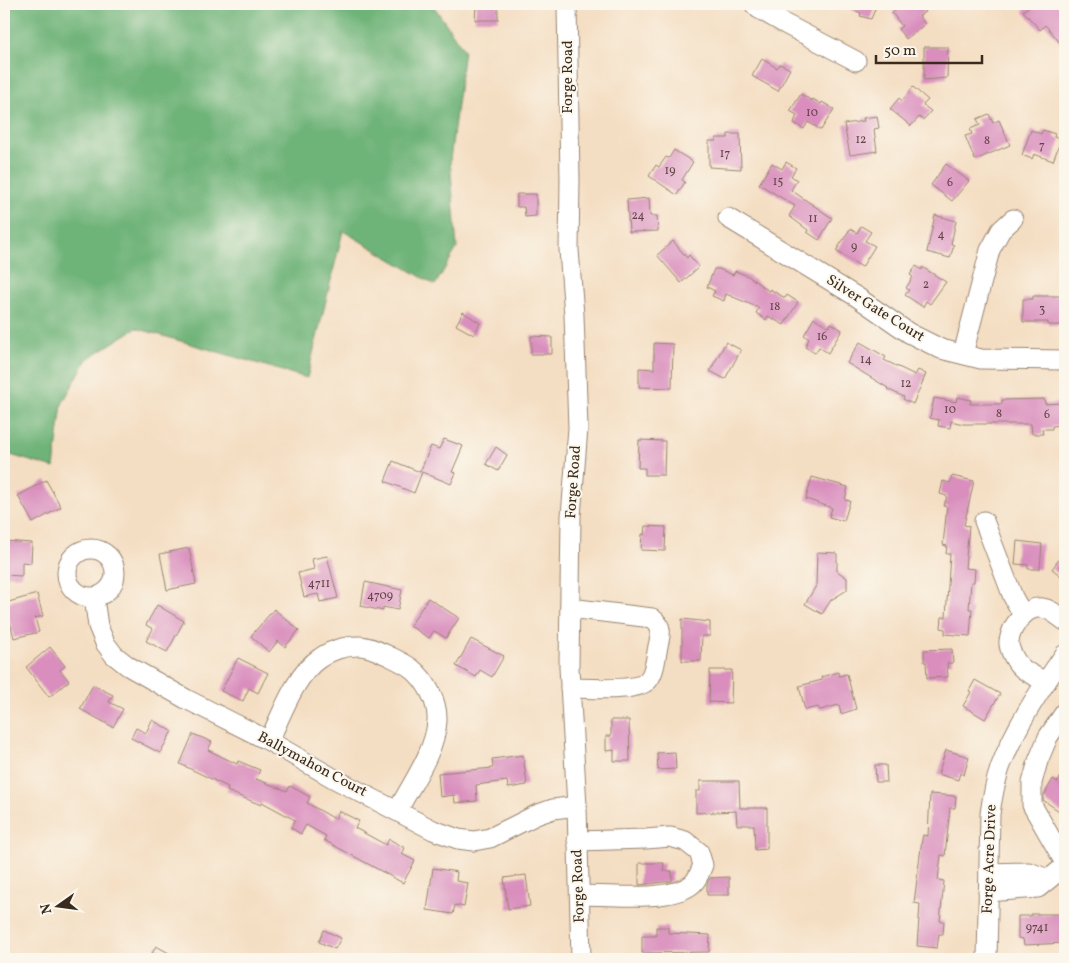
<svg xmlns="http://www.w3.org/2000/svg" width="1069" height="963" viewBox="0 0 1069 963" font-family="Vollkorn,serif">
	<rect width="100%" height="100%" fill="#fbf7ec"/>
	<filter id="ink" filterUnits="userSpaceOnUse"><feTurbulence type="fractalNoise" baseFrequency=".02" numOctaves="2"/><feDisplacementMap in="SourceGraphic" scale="10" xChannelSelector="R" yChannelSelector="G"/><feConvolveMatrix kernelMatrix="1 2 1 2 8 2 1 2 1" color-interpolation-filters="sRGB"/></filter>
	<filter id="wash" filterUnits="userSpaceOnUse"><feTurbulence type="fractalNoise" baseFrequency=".0096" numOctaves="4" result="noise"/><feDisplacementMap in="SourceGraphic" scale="20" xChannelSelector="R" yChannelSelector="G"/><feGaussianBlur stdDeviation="1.12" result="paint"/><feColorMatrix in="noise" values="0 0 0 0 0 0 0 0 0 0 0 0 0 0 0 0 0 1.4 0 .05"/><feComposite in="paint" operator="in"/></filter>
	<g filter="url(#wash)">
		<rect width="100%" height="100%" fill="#f4dec3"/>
		<path fill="#6eb378" stroke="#546e4b" d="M4 4H428L435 8 464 50 450 160 457 248 435 285 343 231 307 378 136 328 87 359 62 404 54 468 4 453Z"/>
		<g id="blocks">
			<g fill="#d98ebd">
				<path d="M476 4H498V20H475Z"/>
				<path d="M840 4H877L871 19 860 16 861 13 840 5Z"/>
				<path d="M905 4H920L926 11 919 16 925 24 906 39 898 29 902 26 892 13Z"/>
				<path d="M1032 4H1060L1065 10V49L1048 28 1045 25 1040 30 1023 11Z"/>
				<path d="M924 47H948L947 78 924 80Z"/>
				<path d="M762 59 777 68 780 64 790 69 778 91 752 76Z"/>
				<path d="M913 87 928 100 923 105 931 111 923 120 919 117 911 126 890 109 899 98 902 101Z"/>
				<path d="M801 94 812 101 813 99 821 104 822 102 834 109 821 130 808 122 804 129 794 123 797 115 790 111Z"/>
				<path d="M989 114 993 123 999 120 1010 145 975 160 965 136 972 134 970 129 980 125 977 119Z"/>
				<path d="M877 116 879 128 874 129 877 151 850 155 844 124 864 121 863 118Z"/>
				<path d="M1031 130 1041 134 1043 130 1055 134 1054 137 1061 140 1053 161 1034 154 1032 159 1022 155Z"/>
				<path d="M728 134H740L741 169 709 167V141H716V138H728Z"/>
				<path d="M674 150 693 162 682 180 685 182 677 195 649 176 656 165 659 167 666 157 669 158Z"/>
				<path d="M786 162 796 168 791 176 797 180 791 190 832 218 819 240 807 232 808 230 789 216 795 206 759 184 772 163 782 169Z"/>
				<path d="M946 164 969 181 952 201 931 185Z"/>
				<path d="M517 194H536V216L525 217 524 207H517Z"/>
				<path d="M649 198 650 216H657L658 231 629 232 627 200Z"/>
				<path d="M935 215 956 221 951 244 954 245 950 258 927 252Z"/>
				<path d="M861 226 871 232 865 241 875 246 862 267 836 251 850 229 857 233Z"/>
				<path d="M673 241 687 258 689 255 699 267 681 283 657 255Z"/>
				<path d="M916 266 922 270V267L946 282 930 304 926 301 923 307 905 295 909 290 906 288 913 277 910 275Z"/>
				<path d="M714 269H719L733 275 735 271 748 276 769 291 770 289 785 298 787 295 798 302 784 325 768 316 766 320 756 313 759 308 726 294 724 301 712 296 715 291 707 287Z"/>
				<path d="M1033 296H1061L1062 325H1048V322H1023V299H1033Z"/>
				<path d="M463 312 480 323 474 335 456 325Z"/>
				<path d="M814 318 829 327 831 323 842 330 828 353 819 347 815 353 805 347 809 339 804 335Z"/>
				<path d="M531 336 552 337V354H531Z"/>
				<path d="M726 342 741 350 725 379 710 371Z"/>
				<path d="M860 342 886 357 884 360 915 375 918 370 926 374 913 404 903 399 904 397 887 389 888 388 847 363Z"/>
				<path d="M654 343 673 344 672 388 639 387V368L654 369Z"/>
				<path d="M957 397 971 400 970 404H1002V400L1044 399 1045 404 1063 403 1064 425 1052 426V429H1042L1043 434H1032L1031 424H963L951 421 950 428 938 426 939 420 930 418 934 398 956 402Z"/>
				<path d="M444 439 463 446 452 472 456 473 451 484 422 472 414 493 385 481 393 461 420 472 431 446 439 449Z"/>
				<path d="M639 440 665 441 664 475H645V468H638Z"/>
				<path d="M496 447 507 455 498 471 486 464Z"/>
				<path d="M952 476 974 481 964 525 969 526 965 568 975 569 974 582H971L969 609H972L970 636 945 634V629L941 628 942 617H946L950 554H946L947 546 943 545 947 507 944 506 947 496 940 494 943 481 950 483Z"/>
				<path d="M812 477 848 487 845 500 850 501 844 521 829 517 832 508 806 499Z"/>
				<path d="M46 480 61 507 33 523 18 496Z"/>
				<path d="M645 526 666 527 665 551 641 550 642 534 644 535Z"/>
				<path d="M4 541 32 543 31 563 22 562V576L4 575Z"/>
				<path d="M1017 541 1042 544 1040 569H1028V565L1015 564Z"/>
				<path d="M189 548 196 584 167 590 160 554Z"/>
				<path d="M1065 551V579L1052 569Z"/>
				<path d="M817 552 837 553V571L847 578V590L831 600 822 614 805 604 816 586Z"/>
				<path d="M327 556 338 598 320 602 318 594 304 597 298 573 314 569 312 559Z"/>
				<path d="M365 582 402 590 398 610 383 607V611L361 606Z"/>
				<path d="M37 594 43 616 35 618 39 632 14 638 5 603Z"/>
				<path d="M428 598 459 618 446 638 434 631 429 638 410 626Z"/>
				<path d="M157 605 184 621 167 652 146 641 153 629 146 625Z"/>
				<path d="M274 609 299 630 285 647 278 641 269 652 251 636Z"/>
				<path d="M682 619 710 622V636H702L701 661H682Z"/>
				<path d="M471 639 504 656 492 677 480 670 476 677 456 666Z"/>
				<path d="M50 647 65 666 60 670 69 681 49 697 26 667Z"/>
				<path d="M952 649 953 663H947L948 677 927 678 926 662H924V650Z"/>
				<path d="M238 658 268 673 258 693 249 688 243 701 221 691Z"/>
				<path d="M710 670H732L731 703 709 702Z"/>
				<path d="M838 672 839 676 847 674 856 709 841 714 839 705 820 710 818 707 805 710 799 686 822 680 821 677Z"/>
				<path d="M975 680 1000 694 985 719 963 706 971 692 969 691Z"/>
				<path d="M93 685 113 695 109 702 123 709 113 727 80 709Z"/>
				<path d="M152 720 172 731 160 753 131 738 136 728 146 733Z"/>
				<path d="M611 720H629L630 761H614V750L606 751V736H611Z"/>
				<path d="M193 734 212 742 208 750 237 764 238 761 260 770 256 779 287 791 290 786 310 797 307 803 335 819 339 811 359 821 355 828 386 845 389 839 405 848 402 854 415 861 403 883 324 840 326 836 306 825 301 834 291 828 295 820 262 802 261 805 227 791 228 787 180 764Z"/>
				<path d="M946 750 969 757 964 775 960 773 958 780 938 774Z"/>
				<path d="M675 752 676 769 658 770 657 753Z"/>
				<path d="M523 755 527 785 508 788 507 781 476 785 477 801 455 803 454 795 440 797 438 773 493 768 492 759Z"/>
				<path d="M875 765H886L887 782H876Z"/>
				<path d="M1065 768V815L1043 800V797L1053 779 1058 782Z"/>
				<path d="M700 781H739L740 808H767V849L755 850 754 825H737L736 811 696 813V791H700Z"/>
				<path d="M930 794 956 796 955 808H950L945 856 941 855 938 880 944 881 940 921H944L943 934H939L937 948 917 946 920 904 914 903 922 839 923 835 928 836Z"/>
				<path d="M639 863H664L663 871H672V881L639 885Z"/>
				<path d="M433 868 457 872 456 881 468 883 464 907 455 905 453 914 427 910Z"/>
				<path d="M526 875 530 906 508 909 504 878Z"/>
				<path d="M729 877V895H707V884L710 878Z"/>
				<path d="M1031 914H1065V943L1024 945 1023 939 1018 938V916H1031Z"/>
				<path d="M656 927H668V933L710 935 709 952 642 953V936H656Z"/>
				<path d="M324 930 341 938 335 949 319 942Z"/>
				<path d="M156 946 180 959H149Z"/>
			</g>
		</g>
	</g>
	<g filter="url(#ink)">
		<use href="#blocks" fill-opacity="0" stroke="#988470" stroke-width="1"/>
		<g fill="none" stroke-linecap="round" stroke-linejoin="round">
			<g stroke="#988470" stroke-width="21">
				<g id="minor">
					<path d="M567 4 570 180 569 250 574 315 578 428 571 516 569 667 577 806 581 959"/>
					<path d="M754 4 759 9 787 25 856 61"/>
					<path d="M728 218 857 297 909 333 941 349 981 359 1065 360"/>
					<path d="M963 354 990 250 1001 230 1013 219"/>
					<path d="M984 521 1013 597 1023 615"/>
					<circle cx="91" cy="573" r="24"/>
					<path d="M94 598 98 626 105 643 114 655 128 666 186 699 269 741 333 778 433 830 458 839 474 841 490 838 536 815 553 809 577 806"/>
					<path d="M1046 682C1038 677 1028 674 1022 668 1016 663 1008 649 1009 641 1011 627 1025 606 1042 608 1051 609 1058 616 1065 621"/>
					<path d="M570 688C586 688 640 693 649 679 655 671 656 656 658 646 661 634 663 626 652 618L570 608"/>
					<path d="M1065 712 1048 737 1038 761 1032 783V805L1065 863"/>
					<path d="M269 741C281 716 296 673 320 658 331 650 345 646 359 646 369 646 378 651 387 655 395 659 404 663 411 668 426 680 438 701 437 721 435 752 412 783 398 810"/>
					<path d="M577 841 646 839 670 837 685 841 699 852 703 865C700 872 697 881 691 885 668 902 608 895 580 895"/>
					<path d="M989 873 1029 872 1048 879"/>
					<path d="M988 892 1038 888 1065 866"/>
					<path d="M987 959 990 814C992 799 995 783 1000 768 1015 727 1040 690 1065 654"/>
				</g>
			</g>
			<use href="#minor" stroke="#fff" stroke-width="19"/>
		</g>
	</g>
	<g text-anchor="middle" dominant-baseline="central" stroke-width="4" stroke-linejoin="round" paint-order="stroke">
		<g font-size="12" fill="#624346">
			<text x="812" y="113">10</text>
			<text x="861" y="140">12</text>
			<text x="987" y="141">8</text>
			<text x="1042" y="146">7</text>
			<text x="725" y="154">17</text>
			<text x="670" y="171">19</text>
			<text x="778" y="182">15</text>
			<text x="950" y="183">6</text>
			<text x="638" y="216">24</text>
			<text x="813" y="219">11</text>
			<text x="941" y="235">4</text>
			<text x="854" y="247">9</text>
			<text x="926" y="285">2</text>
			<text x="775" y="307">18</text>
			<text x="1042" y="310">3</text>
			<text x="822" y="337">16</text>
			<text x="866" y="360">14</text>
			<text x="906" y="384">12</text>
			<text x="950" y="410">10</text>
			<text x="999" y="414">8</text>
			<text x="1047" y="415">6</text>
			<text x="319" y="584">4711</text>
			<text x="380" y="596">4709</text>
			<text x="1037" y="928">9741</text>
		</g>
		<g font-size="15" fill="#3b2a1e" stroke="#fbf7ec">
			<text transform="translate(568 77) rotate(-90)">Forge Road</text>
			<text transform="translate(875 309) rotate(32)">Silver Gate Court</text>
			<text transform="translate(574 482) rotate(-86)">Forge Road</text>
			<text transform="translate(312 765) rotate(28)">Ballymahon Court</text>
			<text transform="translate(990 859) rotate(-88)">Forge Acre Drive</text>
			<text transform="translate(579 886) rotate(-92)">Forge Road</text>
		</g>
	</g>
	<rect width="1069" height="963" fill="none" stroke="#fbf7ec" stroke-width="20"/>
	<g transform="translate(58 906) rotate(256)" stroke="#fbf7ec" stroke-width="4" paint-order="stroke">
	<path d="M0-4L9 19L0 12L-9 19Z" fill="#3b2a1e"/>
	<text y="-8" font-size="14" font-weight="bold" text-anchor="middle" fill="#3b2a1e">N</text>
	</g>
	<path d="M876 55v8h106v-8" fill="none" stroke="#3b2a1e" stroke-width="2.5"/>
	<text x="884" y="55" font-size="15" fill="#3b2a1e" stroke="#fbf7ec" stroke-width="4" paint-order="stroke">50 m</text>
</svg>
